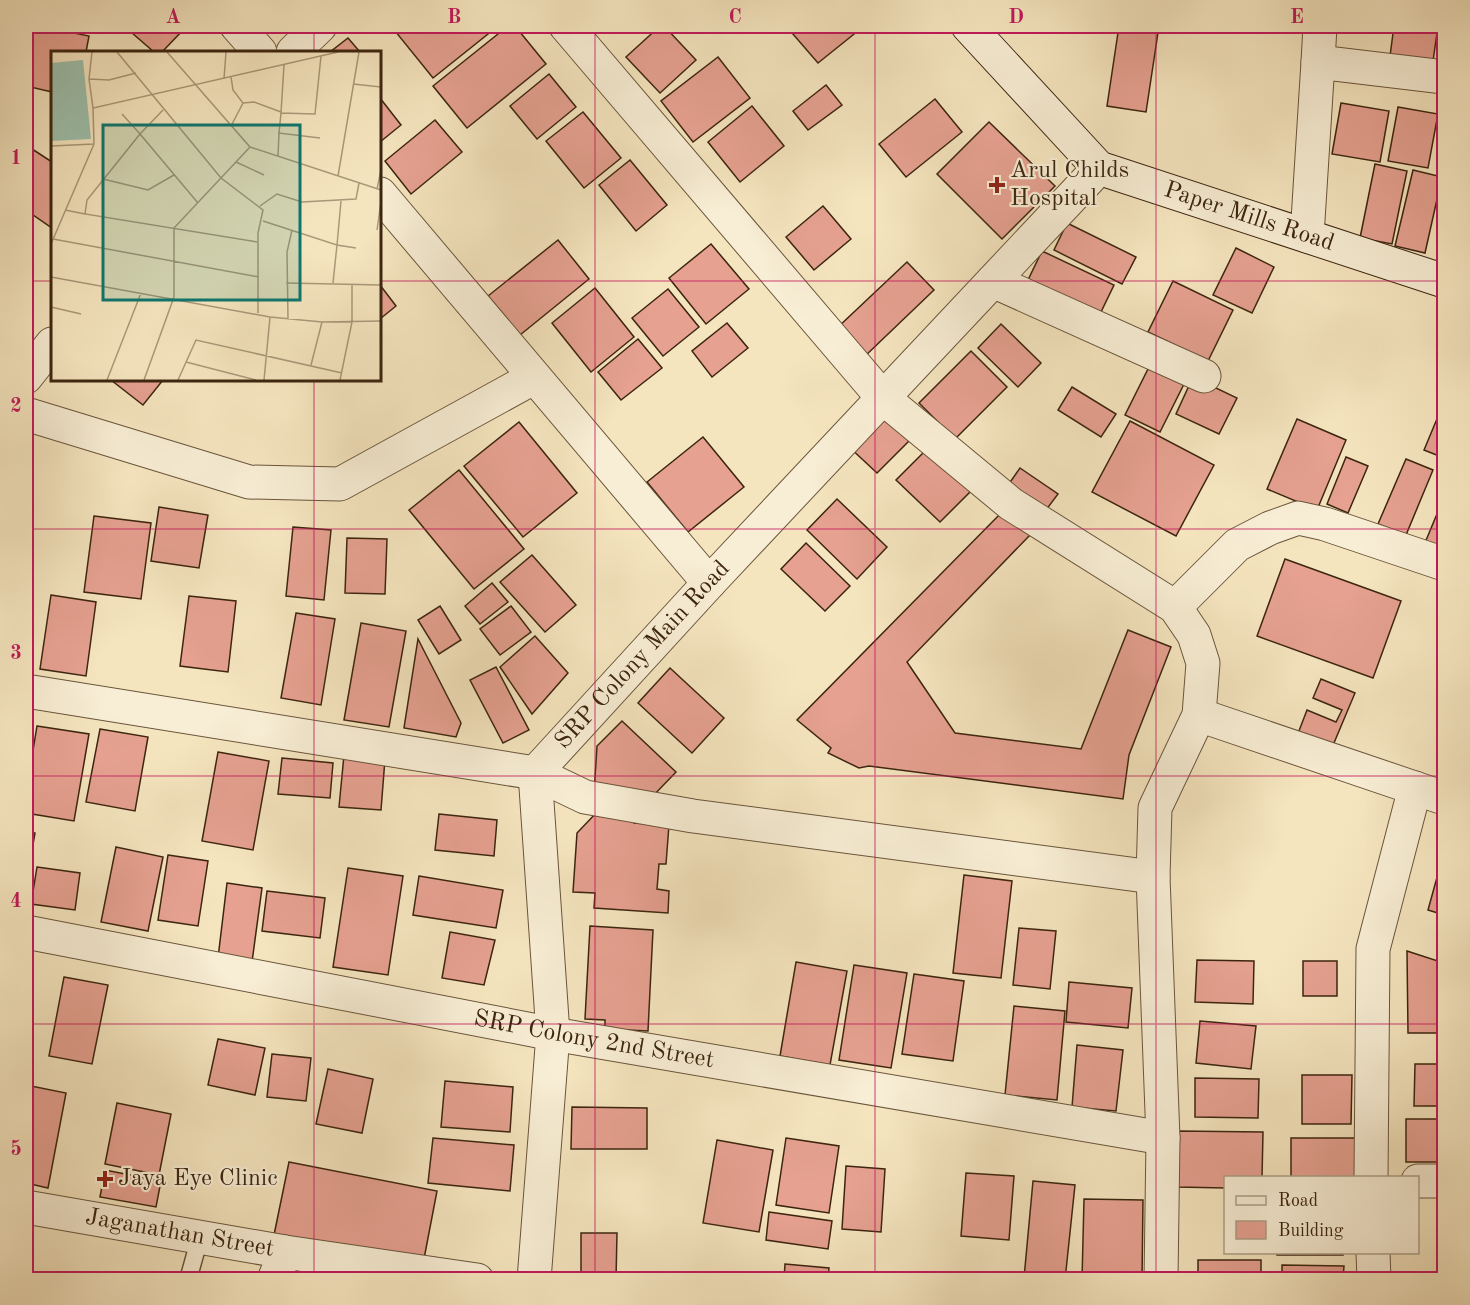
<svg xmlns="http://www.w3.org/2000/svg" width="1470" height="1305" viewBox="0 0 1470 1305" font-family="'Old Standard TT',serif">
	<rect width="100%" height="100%" fill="#f5e5bf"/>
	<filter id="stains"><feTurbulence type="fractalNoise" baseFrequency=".00333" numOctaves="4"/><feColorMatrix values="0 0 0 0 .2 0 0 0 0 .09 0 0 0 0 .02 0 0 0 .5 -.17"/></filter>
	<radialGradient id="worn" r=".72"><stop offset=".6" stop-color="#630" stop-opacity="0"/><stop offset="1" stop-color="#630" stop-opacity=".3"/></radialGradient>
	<g fill="#e6a191" stroke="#3c250f" stroke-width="1.5">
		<path d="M26 26H40L89 36 86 52H52V92L26 86Z"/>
		<path d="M124 26H178L183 30 162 52H154Z"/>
		<path d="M402 26H498L433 78 395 31Z"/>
		<path d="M508 26H515L546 64 467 128 433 86Z"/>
		<path d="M660 26H664L696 60 660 93 626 57Z"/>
		<path d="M786 26H864L818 63Z"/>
		<path d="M1119 26H1159L1146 112 1107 106Z"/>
		<path d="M1394 26H1438L1433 61 1390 56Z"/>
		<path d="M348 38 360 52H330Z"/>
		<path d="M718 57 750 98 693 142 661 101Z"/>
		<path d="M549 74 576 107 537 139 510 106Z"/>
		<path d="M826 85 842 105 808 130 793 111Z"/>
		<path d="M380 98 401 125 380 142Z"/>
		<path d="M935 99 962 132 906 177 879 144Z"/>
		<path d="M1341 103 1389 111 1380 162 1332 154Z"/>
		<path d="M752 106 784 146 740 182 708 142Z"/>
		<path d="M1398 107 1438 114 1428 168 1388 161Z"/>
		<path d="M583 112 621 158 584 188 546 141Z"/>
		<path d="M435 120 462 152 411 194 385 161Z"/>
		<path d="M989 122 1055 186 1002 239 937 174Z"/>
		<path d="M26 145 52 162V228L26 210Z"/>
		<path d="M630 160 667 205 636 231 599 185Z"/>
		<path d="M1375 164 1407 171 1392 244 1360 238Z"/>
		<path d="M1413 170 1442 177 1425 253 1395 246Z"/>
		<path d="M823 206 851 239 814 270 786 237Z"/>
		<path d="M1067 223 1136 257 1122 284 1054 250Z"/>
		<path d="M558 240 589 279 520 335 488 296Z"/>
		<path d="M711 244 749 289 706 324 669 278Z"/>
		<path d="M1236 248 1274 267 1252 313 1213 295Z"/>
		<path d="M1042 251 1114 285 1100 314 1028 280Z"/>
		<path d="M907 262 934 290 863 358 836 329Z"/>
		<path d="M1173 281 1233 310 1208 361 1148 332Z"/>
		<path d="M380 285 396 306 380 319Z"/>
		<path d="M595 288 634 337 591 372 552 323Z"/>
		<path d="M668 289 699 327 663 356 632 318Z"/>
		<path d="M727 323 748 348 712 377 692 351Z"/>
		<path d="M1001 324 1041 363 1018 387 978 348Z"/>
		<path d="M638 339 662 368 621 400 598 372Z"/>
		<path d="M971 351 1007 387 955 439 919 403Z"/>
		<path d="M1153 359 1188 376 1160 432 1125 415Z"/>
		<path d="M1193 377 1237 398 1219 434 1176 414Z"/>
		<path d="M111 380H163L143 405Z"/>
		<path d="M1072 387 1116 414 1101 437 1058 410Z"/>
		<path d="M1444 402V458L1424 450Z"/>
		<path d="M883 408 913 437 877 473 847 445Z"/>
		<path d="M1297 419 1346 440 1317 510 1267 489Z"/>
		<path d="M1130 421 1214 465 1176 536 1092 492Z"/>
		<path d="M519 422 577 493 523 537 464 466Z"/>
		<path d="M703 437 744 487 688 532 647 482Z"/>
		<path d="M927 449 971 491 940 522 896 480Z"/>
		<path d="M1346 457 1368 466 1348 513 1327 504Z"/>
		<path d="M1406 459 1433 470 1406 535 1378 524Z"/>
		<path d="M1020 468 1058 494 1043 514 1006 488Z"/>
		<path d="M459 470 524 549 474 589 409 510Z"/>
		<path d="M1444 497V559L1422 550Z"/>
		<path d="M837 499 887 547 857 579 807 530Z"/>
		<path d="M159 507 208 515 199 568 151 561Z"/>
		<path d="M1004 510 1030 535 907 662 955 733 1081 749 1128 630 1171 647 1129 755 1123 799 869 766 859 768 828 753 831 748 797 720Z"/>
		<path d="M94 516 151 523 141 599 84 592Z"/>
		<path d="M293 527 331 530 324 600 286 596Z"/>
		<path d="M347 538 387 539 385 594 345 593Z"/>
		<path d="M806 543 850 586 825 611 781 569Z"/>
		<path d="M532 555 576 605 545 632 500 582Z"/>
		<path d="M1285 559 1401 601 1373 678 1257 636Z"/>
		<path d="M492 583 508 602 480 624 465 606Z"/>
		<path d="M51 595 96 602 86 676 40 669Z"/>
		<path d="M189 596 236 601 228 672 180 666Z"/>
		<path d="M440 606 461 640 439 654 418 620Z"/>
		<path d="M511 606 531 632 500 655 480 629Z"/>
		<path d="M296 613 335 619 321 705 281 698Z"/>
		<path d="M361 623 406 631 389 727 344 720Z"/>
		<path d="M535 636 568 673 532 714 500 667Z"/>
		<path d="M418 639 461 723 456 737 404 728Z"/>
		<path d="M496 667 529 730 503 743 470 680Z"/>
		<path d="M670 668 724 718 692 753 638 703Z"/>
		<path d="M1321 679 1355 693 1331 750 1297 736 1307 710 1336 722 1342 710 1313 698Z"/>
		<path d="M622 721 676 772 651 798 594 793 597 746Z"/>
		<path d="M37 726 89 734 74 821 26 813V793Z"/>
		<path d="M100 729 148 737 135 811 86 802Z"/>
		<path d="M218 752 269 761 253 850 202 841Z"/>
		<path d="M344 755 385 759 381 810 339 807Z"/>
		<path d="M282 758 333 763 330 798 278 794Z"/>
		<path d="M598 811 634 813V823L669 825 666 864H659L657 889 669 891 668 913 594 908 595 893 573 892 577 833Z"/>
		<path d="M439 814 497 820 494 856 435 850Z"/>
		<path d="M26 831 35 833 26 884Z"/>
		<path d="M116 847 163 857 148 931 101 922Z"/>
		<path d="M1444 852V915L1428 910Z"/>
		<path d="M168 855 208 861 198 926 158 920Z"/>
		<path d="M37 867 80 873 75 910 31 904Z"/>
		<path d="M348 868 403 876 388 975 333 967Z"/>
		<path d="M964 875 1012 881 1001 978 953 973Z"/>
		<path d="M419 876 503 890 496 928 413 915Z"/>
		<path d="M227 883 262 888 252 962 218 958Z"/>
		<path d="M267 891 325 898 320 938 262 931Z"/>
		<path d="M590 926 653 930 648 1031 605 1029V1020L585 1019Z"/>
		<path d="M1019 928 1056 931 1050 989 1013 985Z"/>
		<path d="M450 932 495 940 484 985 442 978Z"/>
		<path d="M1407 951 1444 963V1033H1408Z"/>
		<path d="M1197 960 1254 961 1253 1004 1195 1002Z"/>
		<rect x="1303" y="961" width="34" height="35"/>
		<path d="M796 962 847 971 830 1065 780 1056Z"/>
		<path d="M854 965 907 973 891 1068 839 1060Z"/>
		<path d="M914 974 964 981 953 1061 902 1054Z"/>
		<path d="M64 977 108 985 92 1064 49 1056Z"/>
		<path d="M1069 982 1132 988 1128 1028 1066 1022Z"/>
		<path d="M1014 1006 1065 1011 1057 1100 1005 1095Z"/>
		<path d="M1200 1021 1256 1026 1251 1069 1196 1063Z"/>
		<path d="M218 1039 265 1048 255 1095 208 1085Z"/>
		<path d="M1077 1045 1123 1050 1116 1111 1072 1107Z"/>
		<path d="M272 1054 311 1058 306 1101 267 1097Z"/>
		<path d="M1415 1064H1444V1106H1414Z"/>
		<path d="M328 1069 373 1079 362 1133 316 1124Z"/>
		<path d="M1302 1075H1352L1351 1124H1302Z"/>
		<path d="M1195 1078 1259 1079 1258 1118 1195 1117Z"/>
		<path d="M445 1081 513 1087 510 1132 441 1127Z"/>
		<path d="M26 1085 66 1093 48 1188 26 1183Z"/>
		<path d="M117 1103 171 1114 159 1175 105 1164Z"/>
		<path d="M572 1107 647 1108V1149H571Z"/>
		<rect x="1406" y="1119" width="38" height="43"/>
		<path d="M1177 1131 1263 1132 1262 1178H1226V1188L1177 1187Z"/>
		<path d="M433 1138 514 1145 510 1191 428 1183Z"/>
		<path d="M786 1138 839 1146 829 1213 776 1205Z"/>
		<rect x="1291" y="1138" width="71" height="40"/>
		<path d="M717 1140 773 1150 759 1232 703 1223Z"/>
		<path d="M289 1162 437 1191 423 1264 274 1235Z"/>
		<path d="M846 1166 885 1169 881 1232 842 1229Z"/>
		<path d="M105 1170 161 1181 156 1207 100 1197Z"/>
		<path d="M966 1173 1014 1176 1009 1240 961 1236Z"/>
		<path d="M1033 1181 1075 1185 1065 1280 1024 1278Z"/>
		<path d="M1084 1199 1143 1200 1142 1280H1082Z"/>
		<path d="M769 1212 832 1221 828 1249 766 1240Z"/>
		<path d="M581 1233H617L616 1280H581Z"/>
		<rect x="1277" y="1252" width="66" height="3"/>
		<rect x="1198" y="1260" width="63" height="20"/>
		<path d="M785 1264 829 1268 828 1280H784Z"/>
		<path d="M1282 1265 1344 1266 1343 1280H1282Z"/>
	</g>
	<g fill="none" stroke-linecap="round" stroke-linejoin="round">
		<g stroke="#6a553b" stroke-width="19">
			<path id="service" d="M188 1280 200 1237"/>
		</g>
		<g stroke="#6a553b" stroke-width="35">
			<g id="minor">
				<path d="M237 26 260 52"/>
				<path d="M566 26 883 398 1011 504 1175 607 1194 635 1203 663 1199 715 1155 808 1153 877 1163 1138 1161 1280"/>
				<path d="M293 52 320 26"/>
				<path d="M1318 62 1320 26"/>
				<path d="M380 194 709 583"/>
				<path d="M1307 236 1318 62 1444 77"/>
				<path d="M993 281 1204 376"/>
				<path d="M26 377 52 344"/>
				<path d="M26 414 249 482 340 484 533 378"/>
				<path d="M1175 607 1237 545 1270 528 1298 518 1325 524 1444 564"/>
				<path d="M26 691 535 773 585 797 693 816 1153 877"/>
				<path d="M1199 715 1444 798"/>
				<path id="s1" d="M26 932 553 1034 1163 1138"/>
				<path d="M1371 1178 1373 949 1415 788"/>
				<path d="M1418 1181H1444"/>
				<path id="s2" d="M26 1207 285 1252 477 1280"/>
				<path d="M1373 1252 1374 1280"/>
				<path d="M274 1280 285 1252"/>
				<path id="s3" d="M534 1280 553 1034 535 773 709 583 1099 168"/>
			</g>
		</g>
		<g stroke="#3c250f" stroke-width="35">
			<g id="secondary">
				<path id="s4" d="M968 26 1099 168 1444 281"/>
			</g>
		</g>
		<use href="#service" stroke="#f8eed5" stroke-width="16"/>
		<use href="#minor" stroke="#f8eed5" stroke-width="33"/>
		<use href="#secondary" stroke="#f8eed5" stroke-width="33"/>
	</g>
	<path fill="none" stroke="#c2185b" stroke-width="1.5" stroke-opacity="0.55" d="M314 26V52M595 26V1280M875 26V1280M1156 26V1280M26 281H52M380 281H1444M314 380V1280M26 529H1444M26 776H1444M26 1024H1444"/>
	<g fill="#8f2418" stroke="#f8eed5" stroke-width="2">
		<path d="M994 176h6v6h6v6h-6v6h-6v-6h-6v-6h6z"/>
		<path d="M102 1170h6v6h6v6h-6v6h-6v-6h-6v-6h6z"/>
	</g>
	<g text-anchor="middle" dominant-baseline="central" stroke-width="4.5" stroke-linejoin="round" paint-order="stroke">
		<g font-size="24" fill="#3c250f" stroke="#f8eed5" text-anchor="start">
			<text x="1010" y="171">Arul Childs<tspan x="1010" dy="28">Hospital</tspan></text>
			<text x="118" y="1179">Jaya Eye Clinic</text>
		</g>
		<g font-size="24" fill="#3c250f" stroke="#f8eed5">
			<text stroke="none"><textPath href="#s4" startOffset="351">Paper Mills Road</textPath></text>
			<text stroke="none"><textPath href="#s3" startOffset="668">SRP Colony Main Road</textPath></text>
			<text stroke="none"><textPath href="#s1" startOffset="578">SRP Colony 2nd Street</textPath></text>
			<text stroke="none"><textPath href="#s2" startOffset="156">Jaganathan Street</textPath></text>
		</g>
	</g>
	<g transform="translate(51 51)">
		<rect width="330" height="330" fill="#f5e5bf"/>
		<path d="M32 9 40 88 0 90V12Z" fill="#9dc0ac"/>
		<path fill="none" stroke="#ab9879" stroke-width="1.5" d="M41 1 38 28 42 57M66 1 170 127 212 159 207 182V262M116 1 199 96 330 139M38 28 58 29 85 22M173 28 175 1M302 33 330 36M192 52 203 51 230 61M230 62 233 14M71 63 89 83 112 59M180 75 192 52 182 39 180 26M228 82 230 62 264 63 270 5M0 95 43 93 42 57 287 1M227 105 228 82 269 87M185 111 213 124M287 125 308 1M52 128 97 139 123 124M326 138 330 119M290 150 286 194 305 197M147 152 89 83 36 149 34 163 206 191M209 155 226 143 251 151 305 148 308 132M14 159 34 163M212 170 286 194 282 232M326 179 330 151M2 188 208 226M0 193 43 93M0 226 219 266 271 271 330 270M235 232 330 234M0 256 30 263M237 268 236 201 241 179M135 311 205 329M260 314 271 271M56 329 90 242M93 329 123 246V177L199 96M127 329 145 289 291 322M213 329 219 266M289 329 301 271V233"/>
		<path fill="#0f766e" fill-opacity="0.15" stroke="#0f766e" stroke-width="3" d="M52 74H249V249H52Z"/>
		<rect width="330" height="330" fill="none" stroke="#3c250f" stroke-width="3"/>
	</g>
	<rect width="1470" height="1305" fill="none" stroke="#f5e5bf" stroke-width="66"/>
	<rect x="1224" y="1176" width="195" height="78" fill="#f8eed5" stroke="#ad9e86" stroke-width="1.5"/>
	<rect x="1236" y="1196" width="30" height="9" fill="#f8eed5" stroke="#ad9e86" stroke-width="1.5"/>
	<text x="1278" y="1206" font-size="18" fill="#3c250f">Road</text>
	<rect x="1236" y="1221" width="30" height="18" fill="#e6a191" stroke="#ad9e86" stroke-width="1.5"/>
	<text x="1278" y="1236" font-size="18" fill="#3c250f">Building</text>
	<rect x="33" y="33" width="1404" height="1239" fill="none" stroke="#c2185b" stroke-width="2"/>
	<g font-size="20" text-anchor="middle" font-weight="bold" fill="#c2185b">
		<text x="173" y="23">A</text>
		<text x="454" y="23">B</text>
		<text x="735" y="23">C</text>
		<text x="1016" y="23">D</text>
		<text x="1297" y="23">E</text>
		<text x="16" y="164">1</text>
		<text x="16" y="412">2</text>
		<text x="16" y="659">3</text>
		<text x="16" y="907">4</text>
		<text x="16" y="1155">5</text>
	</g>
	<rect width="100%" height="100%" filter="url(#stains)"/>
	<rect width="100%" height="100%" fill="url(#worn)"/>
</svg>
